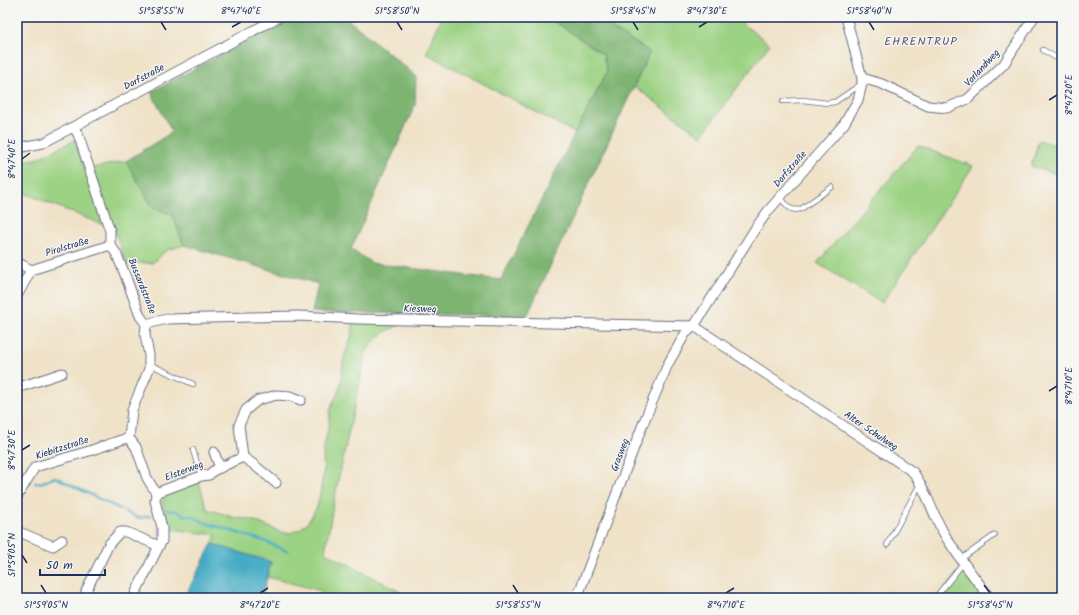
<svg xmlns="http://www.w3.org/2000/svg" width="1079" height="615" viewBox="0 0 1079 615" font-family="Kalam,sans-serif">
	<rect width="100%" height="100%" fill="#f6f6f2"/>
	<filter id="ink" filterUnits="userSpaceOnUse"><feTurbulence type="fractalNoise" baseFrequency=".025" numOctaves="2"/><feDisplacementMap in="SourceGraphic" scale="8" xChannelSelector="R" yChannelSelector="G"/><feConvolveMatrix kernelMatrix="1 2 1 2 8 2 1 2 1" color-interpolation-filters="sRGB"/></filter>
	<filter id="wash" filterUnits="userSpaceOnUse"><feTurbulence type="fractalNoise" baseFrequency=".012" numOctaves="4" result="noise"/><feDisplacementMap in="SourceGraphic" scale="16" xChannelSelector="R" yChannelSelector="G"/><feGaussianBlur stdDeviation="0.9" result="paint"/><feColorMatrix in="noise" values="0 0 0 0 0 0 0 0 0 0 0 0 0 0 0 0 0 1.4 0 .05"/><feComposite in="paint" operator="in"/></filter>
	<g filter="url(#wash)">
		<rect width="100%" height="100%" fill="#f0e2c7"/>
		<g fill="#9cd283" stroke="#5c8070">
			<path d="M442 17H548L603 54 607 72 575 133 426 53Z"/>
			<path d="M593 17H729L740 22 770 44 701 136 634 86 650 52Z"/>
			<path d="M75 140 103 225 17 190V161L36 159Z"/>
			<path d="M1039 140 1062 147V176L1031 166Z"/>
			<path d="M918 146 973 166 882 303 817 263Z"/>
			<path d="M126 161 153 208 172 214 184 245 167 250 152 263H126L93 168Z"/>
			<path d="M353 321 404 323C387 330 377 336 366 352L334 500 325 552 412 598H320L322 592 318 590 267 577 271 562 212 544 216 535 170 529 162 503C163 497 165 495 169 492L199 482 207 509 236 518 248 519 255 521 280 532 290 533 300 529 308 522 317 507 320 494 324 469 323 458 324 447 329 424 330 412 333 402 338 393 341 382 342 370 344 358 352 335Z"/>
			<path d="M964 570 983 598H938L959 571Z"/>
		</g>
		<path fill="#7db471" stroke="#4c7268" d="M292 17H345L416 76 415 105 351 249 372 263 501 280 575 133 607 72 603 54 548 17H593L650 52 527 316 312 312 318 284 184 245 172 214 153 208 126 161 172 132 151 92Z"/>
		<path fill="#45abc4" stroke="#306d91" d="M212 544 271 562 262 598H199L187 592Z"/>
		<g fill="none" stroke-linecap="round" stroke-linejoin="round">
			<g stroke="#45abc4" stroke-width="2.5">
				<path d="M35 483C43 484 48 480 55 477L138 518 151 516"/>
				<path d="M167 510 176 511 186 516H192L206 523 264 541 287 551"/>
			</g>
		</g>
	</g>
	<g filter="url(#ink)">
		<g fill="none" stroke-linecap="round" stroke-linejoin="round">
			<g stroke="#666e83" stroke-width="6">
				<g id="service">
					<path d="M1043 50 1060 60 1062 59"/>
					<path d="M783 101 803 100 827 103 835 102 860 85"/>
					<path d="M780 197C787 205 789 212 801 209L832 187"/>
					<path d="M149 364 193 384"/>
					<path d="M193 450 201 476"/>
					<path d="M887 545 920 484"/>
					<path d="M961 559 995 535"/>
					<path d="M935 598 964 562"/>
				</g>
			</g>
			<g stroke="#666e83" stroke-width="11">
				<g id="minor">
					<path d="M862 78 882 84 928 106 947 108 968 99 1004 64 1034 17"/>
					<path d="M73 127 78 134 110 231V245L116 253 124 272 140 316 146 324 145 335 149 355V369L132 410 129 438 136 447 147 478 156 493 155 501 162 527V541L159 546 133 598"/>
					<path d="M17 148 43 143 279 17"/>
					<path d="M17 262 31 270"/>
					<path d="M17 296 31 270 101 248 110 245"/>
					<path d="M146 324 167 319 298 316 358 319 694 326"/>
					<path d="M694 326 913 472C927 491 931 510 942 530 955 554 974 576 990 598"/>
					<path d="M17 388 62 373"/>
					<path d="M214 452 220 468"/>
					<path d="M243 457 239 425 246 410 258 400 277 395 290 396 301 400"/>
					<path d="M156 493 201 476 209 475 213 471 243 457 253 464 276 483"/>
					<path d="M17 497 35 467 89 451 121 440 129 438"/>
					<path d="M17 531 53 546 62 540"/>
					<path d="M86 591 109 544 120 532H126L159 546"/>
					<path d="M577 598 643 424 668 364 685 334 694 326 755 229 768 211 844 124 858 100 862 84V78L846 17"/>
				</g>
			</g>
			<use href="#service" stroke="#fff" stroke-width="4.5"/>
			<use href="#minor" stroke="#fff" stroke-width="9"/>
		</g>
	</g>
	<path fill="none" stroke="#1b2f5e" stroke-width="1.5" d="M161 22 166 30M397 22 402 30M633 22 638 30M869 22 874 30M232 27 241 22M699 27 707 22M1049 100 1057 95M22 159 30 153M1049 391 1057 386M22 450 30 445M22 555 27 563M41 585 46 593M513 585 518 593M984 585 990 593M260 593 268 588M726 593 734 588"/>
	<g text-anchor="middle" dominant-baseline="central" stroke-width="3" stroke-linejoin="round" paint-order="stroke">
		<g font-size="10" fill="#1b2f5e" stroke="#f6f6f2">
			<text transform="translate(982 68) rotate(-47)">Vorlandweg</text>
			<text transform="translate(144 77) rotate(-28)">Dorfstraße</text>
			<text transform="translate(790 169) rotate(-49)">Dorfstraße</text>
			<text transform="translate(67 247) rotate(-17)">Pirolstraße</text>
			<text transform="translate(142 286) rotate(68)">Bussardstraße</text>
			<text transform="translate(420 309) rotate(1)">Kiesweg</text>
			<text transform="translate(871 431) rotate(34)">Alter Schulweg</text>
			<text transform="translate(62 448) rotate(-18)">Kiebitzstraße</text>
			<text transform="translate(620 455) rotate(-69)">Grasweg</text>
			<text transform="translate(184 471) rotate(-21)">Elsterweg</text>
		</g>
		<g font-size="12" letter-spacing="1" fill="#5e567c" stroke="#f6f6f2">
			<text x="921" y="41">EHRENTRUP</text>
		</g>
	</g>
	<rect width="1079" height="615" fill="none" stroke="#f6f6f2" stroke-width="44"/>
	<path d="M40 569v6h65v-6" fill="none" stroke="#1b2f5e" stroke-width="2"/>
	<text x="46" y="569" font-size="12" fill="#1b2f5e" stroke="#f6f6f2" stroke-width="3" paint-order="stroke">50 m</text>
	<rect x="22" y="22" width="1035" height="571" fill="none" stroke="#1b2f5e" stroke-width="1.5"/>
	<g font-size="10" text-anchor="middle" fill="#1b2f5e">
		<text x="161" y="14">51°58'55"N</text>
		<text x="241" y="14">8°47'40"E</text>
		<text x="397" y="14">51°58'50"N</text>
		<text x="633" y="14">51°58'45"N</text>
		<text x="707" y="14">8°47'30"E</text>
		<text x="869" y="14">51°58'40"N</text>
		<text transform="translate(1068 95) rotate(-90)" y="4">8°47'20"E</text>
		<text transform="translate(11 159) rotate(-90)" y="4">8°47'40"E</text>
		<text transform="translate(1068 386) rotate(-90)" y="4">8°47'10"E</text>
		<text transform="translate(11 450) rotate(-90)" y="4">8°47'30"E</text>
		<text transform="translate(11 555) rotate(-90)" y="4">51°59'05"N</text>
		<text x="46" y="608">51°59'05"N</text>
		<text x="260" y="608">8°47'20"E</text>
		<text x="518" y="608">51°58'55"N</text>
		<text x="726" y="608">8°47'10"E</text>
		<text x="990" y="608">51°58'45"N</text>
	</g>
</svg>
